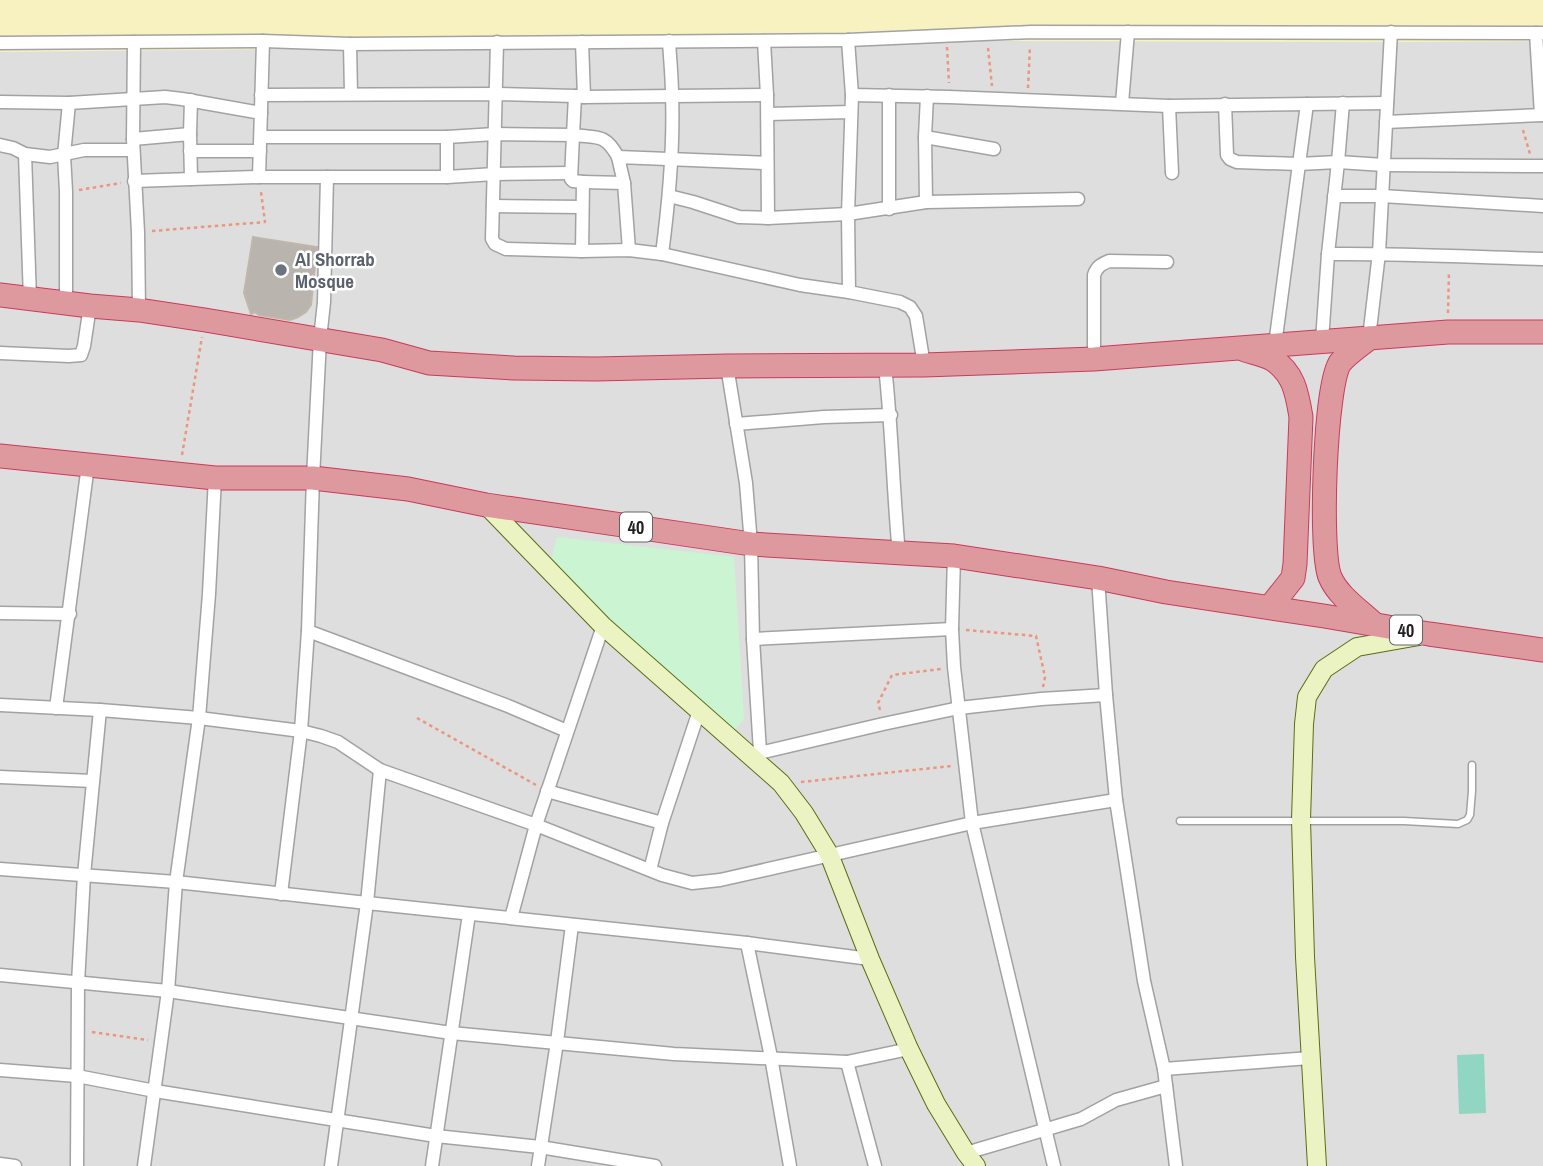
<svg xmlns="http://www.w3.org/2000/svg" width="1543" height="1166" viewBox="0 0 1543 1166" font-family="'Archivo Narrow',sans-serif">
	<rect width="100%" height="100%" fill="#f0eee8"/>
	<path fill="#dfdede" d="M1543 0V1166H0V38Z"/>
	<path fill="#f7f2bf" d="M0 0H1543V41L1411 42 981 41 0 52Z"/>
	<path fill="#cbf4d3" d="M557 537 734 557 744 720 731 734 548 570Z"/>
	<path fill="#90d6c3" d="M1484 1054 1486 1113 1459 1114 1457 1055Z"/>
	<path fill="#b9b4ae" stroke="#c0b7ac" stroke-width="2" d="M253 237 317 247 311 305 306 312 298 317 290 320 259 315 255 312 251 314 244 293Z"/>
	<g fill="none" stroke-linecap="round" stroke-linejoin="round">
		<g stroke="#a2a2a2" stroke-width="9">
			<path id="lane" d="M1180 821H1404L1458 824 1467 820 1470 815 1472 791V765"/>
		</g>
		<g stroke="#a2a2a2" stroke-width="15">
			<g id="street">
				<path d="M1536 33 1541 115"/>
				<path d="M848 40 852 95 848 214 849 292"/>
				<path d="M764 41 767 95 768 218"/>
				<path d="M134 42 133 139 138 232 139 310"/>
				<path d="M497 42 492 239 495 244 506 249 582 251 629 250 662 254 800 285 849 292 900 302 910 307 916 316 924 365"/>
				<path d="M582 42 584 97"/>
				<path d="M0 43 263 41 350 44 848 40 1031 32 1543 33"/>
				<path d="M350 44 351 94"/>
				<path d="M261 95 496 94 575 96 584 97 767 95"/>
				<path d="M852 95 949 97 1169 106 1387 103"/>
				<path d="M575 96 573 135C597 138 605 133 618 157"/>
				<path d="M0 102 69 103 165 97 182 99 261 113"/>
				<path d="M1122 103 1128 32"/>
				<path d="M1225 104 1227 155 1230 159 1237 162 1299 164 1338 162 1384 165 1543 166"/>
				<path d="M1169 106 1172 173"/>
				<path d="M768 114 851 112"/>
				<path d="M1386 122 1543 115"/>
				<path d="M190 134 191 100"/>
				<path d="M261 137H447L495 134 573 135 571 179 573 181 583 182 582 251"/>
				<path d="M447 137V177"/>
				<path d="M925 137 994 149"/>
				<path d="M133 139 190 134 191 179 259 177H447L495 174 571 173"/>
				<path d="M0 145 13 148 25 154 50 157 84 150H133"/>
				<path d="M190 151H260"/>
				<path d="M25 154 30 299"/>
				<path d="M259 177 263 41"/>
				<path d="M134 181 191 179"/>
				<path d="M583 182 624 183"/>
				<path d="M669 196 693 202 739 217 768 218 848 214 926 202 1078 199"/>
				<path d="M1334 196H1382L1543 206"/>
				<path d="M926 202 925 137 927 96"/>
				<path d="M493 206 582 207"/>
				<path d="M889 209V95"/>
				<path d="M629 250 624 183 618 157 767 163"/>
				<path d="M662 254C669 201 674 148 672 95 672 77 670 59 669 41"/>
				<path d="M1328 254C1399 253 1471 257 1543 259"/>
				<path d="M66 303V191L64 155 69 103"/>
				<path d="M1369 338 1379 253 1391 32"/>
				<path d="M1322 341 1328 254 1338 162 1343 103"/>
				<path d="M1275 345 1307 104"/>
				<path d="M0 353 69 356 81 355 84 346 90 306"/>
				<path d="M1094 359V275C1097 266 1102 264 1109 261L1167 262"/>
				<path d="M727 366 746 483 751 544 753 639 760 752"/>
				<path d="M885 366C892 429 893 491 899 554"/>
				<path d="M736 424 824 417 891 415"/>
				<path d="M954 556 952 629 954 667 972 823 1054 1166"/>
				<path d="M1098 578 1106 695 1116 800 1144 981 1164 1069 1176 1166"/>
				<path d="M0 613 70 614"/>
				<path d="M308 631 508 706 567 731"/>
				<path d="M753 639 952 629"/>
				<path d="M0 705 100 710 199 718 301 731 321 736 338 742 380 770 536 825 662 875 692 883 720 880 972 823 1116 800"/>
				<path d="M56 708 88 465"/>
				<path d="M755 754 883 724 959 708 1041 699 1106 695"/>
				<path d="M0 777 93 781"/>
				<path d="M547 791 662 823"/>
				<path d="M0 869 176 882 367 903 747 943 870 959"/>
				<path d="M650 870 662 823 699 711"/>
				<path d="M281 894 301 731 308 631 313 478 320 339 324 302 327 177"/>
				<path d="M511 918 536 825 603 626"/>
				<path d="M747 943 771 1057 790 1166"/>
				<path d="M0 975 168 991 451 1033 674 1054 847 1062 909 1049"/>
				<path d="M847 1062 875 1166"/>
				<path d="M1164 1069 1310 1058"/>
				<path d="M0 1070 77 1076 155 1091 436 1136 540 1147 655 1166"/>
				<path d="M966 1153 1081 1119 1116 1100 1166 1086"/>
				<path d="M0 1164 15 1166"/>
				<path d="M77 1166 78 983 84 875 100 710"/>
				<path d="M144 1166 168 991 176 882 199 718 209 594 215 478"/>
				<path d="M331 1166 367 903 380 770"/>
				<path d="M432 1166 469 914"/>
				<path d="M538 1166 557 1042 572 925"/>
			</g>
		</g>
		<g stroke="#596e12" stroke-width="20">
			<g id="secondary">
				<path d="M486 505 603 626 781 783 804 813 829 854 870 959 909 1049 936 1104 966 1153 976 1166"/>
				<path d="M1317 1166 1305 957 1301 820 1304 724 1307 697 1324 669 1357 647 1419 636"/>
			</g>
		</g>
		<g stroke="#c83b5b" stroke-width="25">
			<g id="highway">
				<path d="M0 295 90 306 139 310 205 320 382 350 429 363 514 368 596 369 727 366 924 365 1094 359 1448 332H1543"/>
				<path d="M1369 338C1361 345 1346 355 1340 363 1325 386 1319 550 1330 577 1338 596 1359 610 1374 624"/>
				<path d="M1245 350C1254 353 1264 355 1272 359 1294 373 1297 393 1301 417L1295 564 1293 578 1270 607"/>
				<path d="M0 456 215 478H313L408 489 486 505 751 544 954 556 1098 578 1166 592 1324 616 1429 634 1543 650"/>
			</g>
		</g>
		<g stroke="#eb967f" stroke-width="2.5" stroke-dasharray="3.5 3.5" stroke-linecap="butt">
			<path d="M947 47 949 83"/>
			<path d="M988 48 992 86"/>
			<path d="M1028 88 1030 46"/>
			<path d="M1523 130 1530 154"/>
			<path d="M79 190 121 183"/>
			<path d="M152 231 265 222 261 192"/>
			<path d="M1448 313 1449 271"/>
			<path d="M182 455 202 337"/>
			<path d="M966 630 1036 636 1045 677 1043 687"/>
			<path d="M880 710 878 703 892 675 941 669"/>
			<path d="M417 718 536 785"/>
			<path d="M801 782 951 766"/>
			<path d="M92 1032 148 1040"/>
		</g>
		<use href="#lane" stroke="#fff" stroke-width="6"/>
		<use href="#street" stroke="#fff" stroke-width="12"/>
		<use href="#secondary" stroke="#ebf3c3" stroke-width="18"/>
		<use href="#highway" stroke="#de999e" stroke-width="23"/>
	</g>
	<circle fill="#6b7280" stroke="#fff" stroke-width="2.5" cx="281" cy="270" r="7"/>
	<g text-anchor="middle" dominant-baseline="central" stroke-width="5" stroke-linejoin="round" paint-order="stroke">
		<g fill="#fff" stroke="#646464" stroke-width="2">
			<rect x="620" y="512.5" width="32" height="29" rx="5"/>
			<rect x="1390" y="615.5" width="32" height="29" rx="5"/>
		</g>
		<g font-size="18" font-weight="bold" fill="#212121">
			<text x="636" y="527">40</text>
			<text x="1406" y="630">40</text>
		</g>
		<g font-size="19" font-weight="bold" fill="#5b616d" stroke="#fff" text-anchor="start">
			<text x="295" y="259">Al Shorrab<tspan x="295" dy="22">Mosque</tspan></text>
		</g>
	</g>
</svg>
